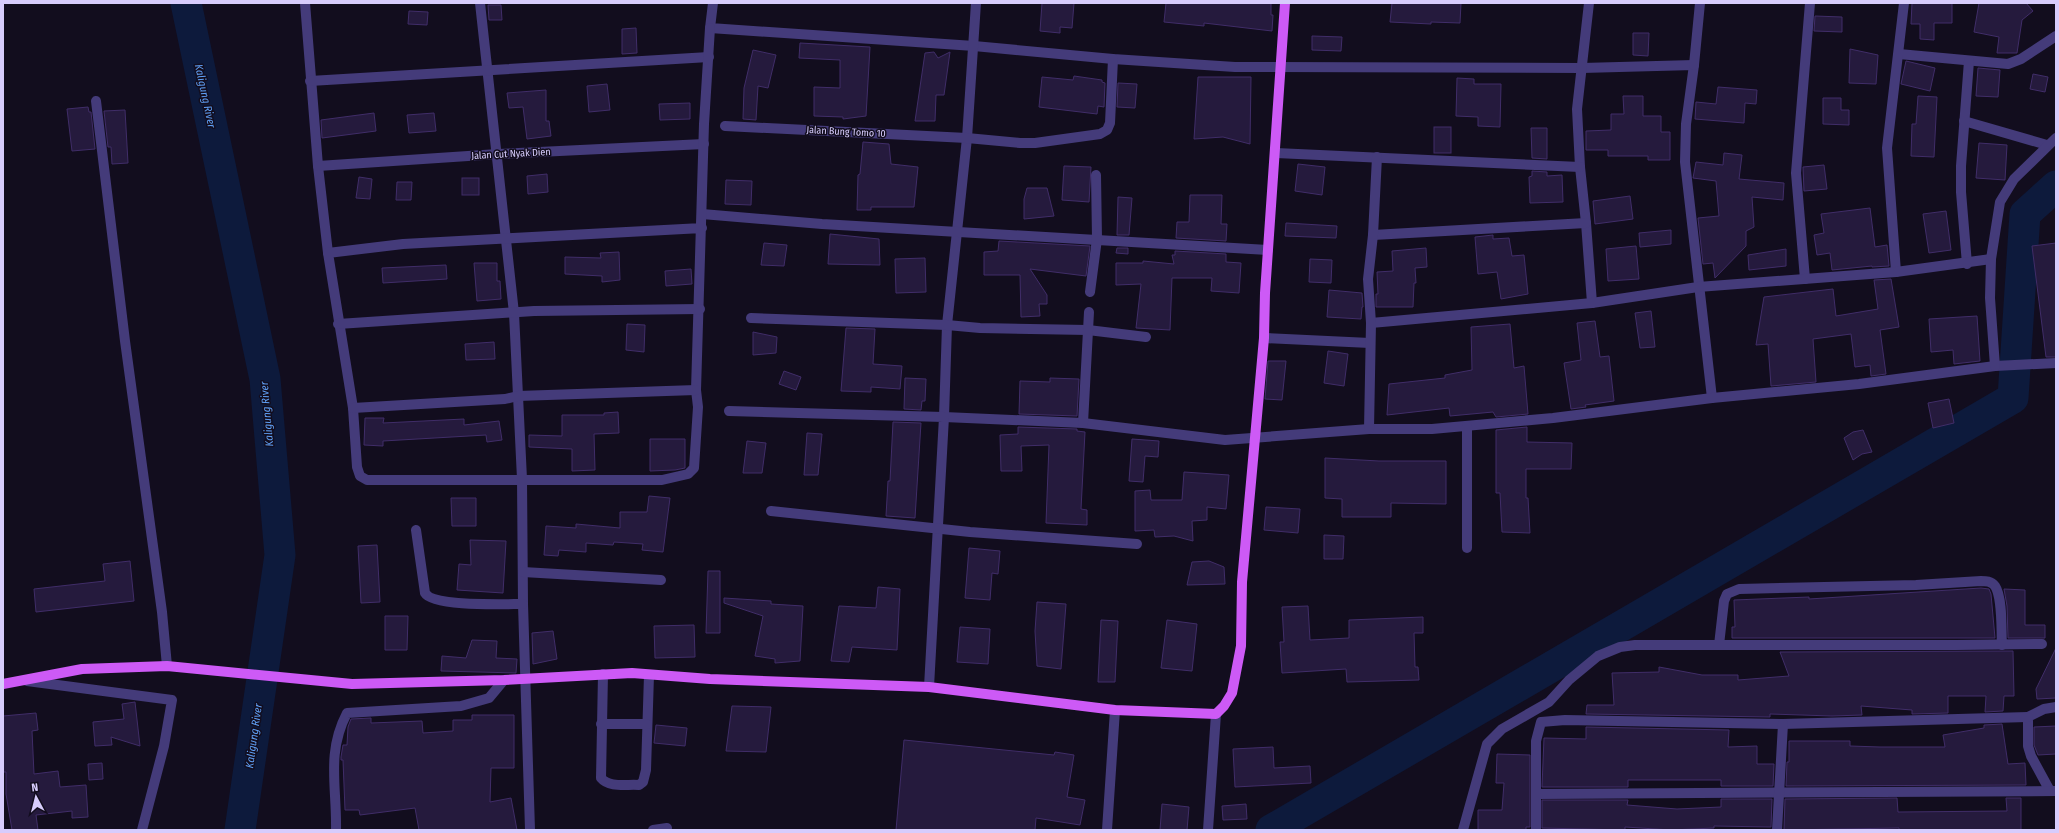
<svg xmlns="http://www.w3.org/2000/svg" width="2059" height="833" viewBox="0 0 2059 833" font-family="'Fira Sans Condensed',sans-serif">
	<rect width="100%" height="100%" fill="#120d1e"/>
	<g fill="none" stroke-linecap="round" stroke-linejoin="round">
		<g stroke="#0d1a3c" stroke-width="31">
			<path d="M186 3 265 379 280 555 240 830"/>
			<path d="M1271 830 2013 398 2025 214 2056 186"/>
		</g>
	</g>
	<g fill="#251a3d" stroke="#402d68">
		<path d="M1042 3H1074L1072 28 1060 27V33L1040 31Z"/>
		<path d="M1166 3H1271V15H1273L1272 31 1204 23V26L1164 22Z"/>
		<path d="M1392 3H1461L1460 23 1431 22V24L1390 22Z"/>
		<path d="M1912 3H1952V23H1934V40L1920 39V24H1911Z"/>
		<path d="M1979 3H2026L2033 11 2022 20 2017 53H1997L1999 37 1974 32Z"/>
		<path d="M488 5H501L502 20H489Z"/>
		<path d="M409 11 428 12 427 25 408 24Z"/>
		<path d="M1815 16 1842 17V32L1814 31Z"/>
		<path d="M636 28 637 53 622 54V29Z"/>
		<path d="M1633 33H1649L1648 56 1633 55Z"/>
		<path d="M1312 36 1342 37 1341 51 1312 50Z"/>
		<path d="M800 43 870 47 866 116 843 119V117L814 116V87L840 88V60L799 58Z"/>
		<path d="M1850 49 1878 55 1876 84 1849 83Z"/>
		<path d="M753 50 776 55 768 88 758 86 756 120 743 119 744 88Z"/>
		<path d="M934 52 938 58 950 52 944 95H936L935 121H915L925 53Z"/>
		<path d="M1906 61 1935 68 1930 91 1901 84Z"/>
		<path d="M1978 68 2000 70 1998 97 1976 96Z"/>
		<path d="M2033 74 2048 77 2045 92 2030 89Z"/>
		<path d="M1074 76 1102 80V82L1105 83 1104 107 1098 106 1097 114 1039 107 1042 77 1073 80Z"/>
		<path d="M1198 77H1251L1250 144 1223 137 1194 139Z"/>
		<path d="M1457 78 1474 79V84H1501L1500 127 1478 126V117L1456 116Z"/>
		<path d="M1118 83 1137 84 1135 108 1117 107Z"/>
		<path d="M607 84 610 110 589 112 587 86Z"/>
		<path d="M1718 87 1757 90 1756 104 1745 103 1744 123 1695 119 1696 102 1716 104Z"/>
		<path d="M546 90V121H549L551 136 527 139 523 107 509 108 507 93Z"/>
		<path d="M1623 96H1643V116H1661V132H1670V160H1648V156H1608V150H1586V131L1611 130V114H1624Z"/>
		<path d="M1918 96 1937 97 1934 157 1911 156 1912 124H1916Z"/>
		<path d="M1823 98H1841V110H1849V125L1823 124Z"/>
		<path d="M690 103V119L660 120 659 104Z"/>
		<path d="M88 107 89 112H91L95 149 72 151 67 109Z"/>
		<path d="M125 110 128 163 112 164 111 147H108L104 111Z"/>
		<path d="M374 113 376 131 322 138 321 120Z"/>
		<path d="M434 113 436 131 409 133 407 115Z"/>
		<rect x="1434" y="127" width="17" height="26"/>
		<path d="M1531 128H1547V159L1532 158Z"/>
		<path d="M863 142 889 144 891 164 918 167 914 207H871V210H857L858 175 860 174Z"/>
		<path d="M1979 143 2007 145 2005 180 1976 178Z"/>
		<path d="M1724 153 1742 155 1739 179 1784 183 1783 200 1752 197 1754 227 1746 231V246L1715 278 1713 263 1703 264 1698 218 1719 216 1716 181 1693 178 1696 162 1723 165Z"/>
		<path d="M1298 164 1325 167 1322 195 1295 191Z"/>
		<path d="M1824 165 1827 189 1804 191 1803 167Z"/>
		<path d="M1064 166 1091 167 1089 202 1062 200Z"/>
		<path d="M1532 171 1547 172V176L1562 175 1563 202 1530 203 1529 177 1532 176Z"/>
		<path d="M547 174 548 192 528 194 527 176Z"/>
		<path d="M359 177 372 179 370 199 356 198Z"/>
		<rect x="462" y="178" width="17" height="17"/>
		<path d="M726 180 752 181 751 205 725 204Z"/>
		<path d="M397 182H412L411 200H396Z"/>
		<path d="M1027 188H1047L1054 216 1024 219V199Z"/>
		<path d="M1190 195H1222L1221 224H1227L1226 241 1176 238 1177 222H1189Z"/>
		<path d="M1630 196 1633 219 1595 224 1593 201Z"/>
		<path d="M1118 197 1132 198 1129 235H1117Z"/>
		<path d="M1870 208 1875 247 1887 245 1889 266 1872 267V266L1832 270 1830 253 1817 255 1814 235 1824 233 1821 214Z"/>
		<path d="M1946 211 1951 250 1929 253 1923 214Z"/>
		<path d="M1286 223 1337 226 1336 238 1285 236Z"/>
		<path d="M1671 230V244L1640 247 1639 233Z"/>
		<path d="M830 234 879 239 880 265 828 264Z"/>
		<path d="M1493 235V239L1509 238 1512 256 1524 255 1528 294 1501 299 1497 272 1478 274 1475 237Z"/>
		<path d="M999 241 1090 246 1086 276 1030 269 1047 295V304H1039L1040 316 1021 317 1020 275H984V252L998 251Z"/>
		<path d="M764 243 787 245 784 266 761 265Z"/>
		<path d="M2056 243V357H2046L2032 246Z"/>
		<path d="M1636 246 1639 279 1608 281 1606 249Z"/>
		<path d="M1117 248H1128V254L1116 253Z"/>
		<path d="M1426 248 1427 267 1415 268 1416 283H1414L1413 307H1376V294H1378L1377 272 1393 271 1392 251Z"/>
		<path d="M1786 249V266L1749 270 1748 255Z"/>
		<path d="M1175 251 1226 254V262L1241 263 1239 293 1211 291 1212 278H1172L1170 330 1136 328 1141 284 1116 285V263H1143V261L1174 264 1172 255H1175Z"/>
		<path d="M619 252 620 280 602 282V276L565 274V257L601 258 600 253Z"/>
		<path d="M925 258 926 292 896 293 895 259Z"/>
		<path d="M1310 259 1332 260 1331 283 1309 282Z"/>
		<path d="M474 263H497V281H500L501 299 477 301Z"/>
		<path d="M446 265 447 279 383 283 382 268Z"/>
		<path d="M691 269 692 284 666 286 665 271Z"/>
		<path d="M1891 279 1899 327 1880 330 1886 374 1871 376 1870 365 1855 367 1851 334 1813 339 1816 382 1771 386 1768 344 1756 345 1764 297 1833 289 1836 316 1878 309 1874 280Z"/>
		<path d="M1329 290 1362 293 1363 307H1362L1361 319 1327 317Z"/>
		<path d="M1651 311 1655 347 1640 348 1635 313Z"/>
		<path d="M1977 316 1980 361 1954 364 1953 350 1931 352 1929 319Z"/>
		<path d="M1595 321 1600 357 1609 356 1614 401 1585 405 1586 407 1571 409 1564 363 1581 360 1577 323Z"/>
		<path d="M627 324 645 325 644 352 626 350Z"/>
		<path d="M1510 324 1514 368 1524 366 1528 414 1496 417 1493 412 1450 416 1449 408 1387 415 1389 384 1445 378V375L1472 370 1471 327Z"/>
		<path d="M846 328 875 329 873 364 902 366 900 389 871 387V392L841 391Z"/>
		<path d="M753 332 777 337 776 353 753 355Z"/>
		<path d="M494 342 495 359 466 360 465 344Z"/>
		<path d="M1328 351 1348 354 1344 386 1324 383Z"/>
		<path d="M1268 361H1286L1282 400 1265 399Z"/>
		<path d="M784 371 801 377 796 390 779 384Z"/>
		<path d="M905 378 926 379 925 401H922L921 410 904 409Z"/>
		<path d="M1050 378 1079 379 1077 416 1019 414 1020 381 1050 382Z"/>
		<path d="M1949 399 1954 423 1933 428 1928 403Z"/>
		<path d="M618 412 619 433 594 434 595 470 572 471V449L529 447V435L562 436V415H604V413Z"/>
		<path d="M365 418H384L383 423 464 419V425L499 421 502 440 487 442 486 435 383 441V446L364 445Z"/>
		<path d="M893 422 921 423 915 518 886 516 888 481H890Z"/>
		<path d="M1018 427 1077 429V431L1085 432 1081 509 1087 510V525L1046 523 1049 445 1021 446 1022 471H1001L1000 435 1018 434Z"/>
		<path d="M1527 427V442L1572 443 1571 469H1526V498H1528L1530 533 1502 532 1500 493H1496V430Z"/>
		<path d="M1863 430 1872 452 1862 454 1853 460 1844 438 1853 432Z"/>
		<path d="M807 433 822 434 818 475H804Z"/>
		<path d="M650 439H685V468L675 470 650 471Z"/>
		<path d="M1132 439 1159 441 1158 457 1145 456 1143 482 1129 481Z"/>
		<path d="M747 441 766 443 762 473H743Z"/>
		<path d="M1325 458 1379 461H1446V504L1391 503V517H1342V499L1325 498Z"/>
		<path d="M1184 472 1229 475 1226 509 1207 507V520L1192 521 1193 541 1174 536 1155 537 1154 530 1135 531V491L1150 490 1151 500H1182Z"/>
		<path d="M649 496 670 498 663 552 642 550 643 544 614 542 613 545 586 543V552L559 550 558 556 544 555 546 526 576 528V524L620 528V512H647Z"/>
		<path d="M451 498H476V526H452Z"/>
		<path d="M1266 507 1300 509 1298 533 1264 530Z"/>
		<path d="M1324 535 1344 536 1343 559H1324Z"/>
		<path d="M470 540 506 541 503 593 457 590 459 564 471 565Z"/>
		<path d="M377 545 380 602 361 603 358 546Z"/>
		<path d="M969 548 1000 551 998 574 992 573 990 600 965 598Z"/>
		<path d="M130 561 134 601 36 612 34 589 105 581 103 564Z"/>
		<path d="M1209 561 1224 567 1225 584 1187 585 1192 562Z"/>
		<path d="M708 571H720V633H706Z"/>
		<path d="M878 587 900 589 897 650 852 647 849 662 831 661 839 606 876 608Z"/>
		<path d="M1981 588 1989 589 1991 594 1995 638H1732V627H1735L1734 600 1809 597V599Z"/>
		<path d="M2004 589 2025 590V625H2045V638H2008L2007 606Z"/>
		<path d="M724 598 771 601V604L803 606 800 661 775 663V659L755 656 763 616 724 603Z"/>
		<path d="M1037 602 1066 604 1061 669 1037 666 1035 631Z"/>
		<path d="M1308 606 1310 640 1349 638V620L1423 617V633H1414L1415 667H1418L1419 680 1347 682 1346 669 1282 673 1280 642H1284L1282 607Z"/>
		<path d="M385 616H408L407 650H385Z"/>
		<path d="M1101 620 1118 621 1115 682H1098Z"/>
		<path d="M1167 620 1197 624 1192 671 1161 668Z"/>
		<path d="M694 625 695 657 655 658 654 626Z"/>
		<path d="M960 627 990 629 988 664 957 662Z"/>
		<path d="M553 631 557 659 533 664 532 633Z"/>
		<path d="M472 640 497 641 496 658 517 659 516 673 441 671 442 656 466 658Z"/>
		<path d="M2056 648V698L2037 699 2036 689Z"/>
		<path d="M2013 651 2014 696H2004L2003 711 1985 712 1986 696H1948V713L1912 714V710L1861 706 1862 715 1832 716 1770 714V717L1586 714 1587 705H1614L1612 673 1659 672V667L1702 675H1738V680L1789 676 1780 652Z"/>
		<path d="M135 702 140 746 111 737 112 745 95 746 93 722 124 719 122 704Z"/>
		<path d="M732 706 771 707 766 752 726 751Z"/>
		<path d="M36 713 38 730 32 731 34 774 58 771 60 787 86 785 88 817 72 818V811L36 815 38 830H12L6 794V772H3V716Z"/>
		<path d="M472 715H514V768H491L490 802 511 798 517 830H419L415 808 360 815 359 810H345L343 760H341V757L343 745H347L348 727 351 719 371 718V723L422 721 423 733 453 731V720H472Z"/>
		<path d="M2002 724 2008 764 2025 763 2026 785 1786 786 1787 762H1789V741H1850V746L1880 747H1945L1943 735 1984 728V725Z"/>
		<path d="M656 725 687 728 685 746 654 743Z"/>
		<path d="M2056 726V754L2038 755 2034 745V727Z"/>
		<path d="M1586 727 1729 730 1728 747 1757 746V764H1774L1773 786H1721V780H1628V787H1542L1544 738 1586 739Z"/>
		<path d="M904 740 1054 755 1055 752 1074 755 1067 797 1085 800 1080 825 1036 818 1035 830H896Z"/>
		<path d="M1273 747 1274 768 1310 766 1311 783 1235 787 1233 749Z"/>
		<path d="M1497 754 1530 755V827H1526V830H1478V810H1502L1504 783H1496Z"/>
		<path d="M102 763 103 779 89 780 88 764Z"/>
		<path d="M1897 798 1898 812 2007 811 2006 798H2021V830H1899V828L1784 830 1785 799Z"/>
		<path d="M1721 799H1772L1771 827 1714 826V828L1671 830 1625 827V830L1542 828V800H1628L1627 805 1677 809 1721 807Z"/>
		<path d="M1162 804 1189 807 1187 830H1160Z"/>
		<path d="M1246 804 1247 819 1223 820 1222 806Z"/>
	</g>
	<g fill="none" stroke-linecap="round" stroke-linejoin="round">
		<g stroke="#443b7a" stroke-width="10">
			<path d="M305 3 318 166 328 253"/>
			<path d="M480 3 514 313 522 479 523 604 530 830"/>
			<path d="M713 3 710 28 974 46 1113 59 1235 67 1582 68 1694 65 1686 124 1685 162 1712 398"/>
			<path d="M976 3 967 138 947 325 944 417 1083 423 1225 440 1369 429H1432L1553 418 1712 398 1859 384 1995 366 2056 363"/>
			<path d="M1589 3 1577 109 1580 167 1586 223 1592 303"/>
			<path d="M1899 54 2008 64 2021 59 2056 36"/>
			<path d="M1694 65 1700 3"/>
			<path d="M310 81 709 57"/>
			<path d="M96 101 125 341 162 612 167 666"/>
			<path d="M1964 121 2047 145"/>
			<path d="M725 126 967 138 1020 143H1035L1100 134 1107 130 1110 123 1113 59"/>
			<path d="M1276 153 1580 167"/>
			<path d="M318 166 498 154 704 144"/>
			<path d="M702 214 822 224 1268 250"/>
			<path d="M702 228 403 244 328 253 353 408 357 467 360 476 367 480H662L688 474 694 468 698 407 696 390 704 124 710 28"/>
			<path d="M1373 235 1586 223"/>
			<path d="M1967 264 1961 192V166L1969 61"/>
			<path d="M1896 272 1887 148 1904 3"/>
			<path d="M1805 279 1796 173 1810 3"/>
			<path d="M1090 292 1097 239 1096 175"/>
			<path d="M751 318 947 325 980 328 1088 330 1146 337"/>
			<path d="M1371 323 1592 303 1698 287 1896 272 1991 259"/>
			<path d="M338 324 534 311 700 309"/>
			<path d="M1264 338 1370 343"/>
			<path d="M1995 366 1990 298 1991 259 2000 202 2014 179 2056 138"/>
			<path d="M353 408 505 399 518 396 696 390"/>
			<path d="M729 411 944 417 929 687"/>
			<path d="M1083 423 1089 312"/>
			<path d="M1467 426V548"/>
			<path d="M1369 429 1371 323 1368 279 1373 235 1377 157"/>
			<path d="M771 511 970 532 1137 544"/>
			<path d="M416 530 425 593C433 607 504 604 523 604"/>
			<path d="M523 572 661 580"/>
			<path d="M1719 645 1724 601 1727 594 1739 589 1916 585 1981 581C1986 581 1991 581 1995 586 2003 598 2001 631 2002 645"/>
			<path d="M603 674 601 778C609 788 627 784 639 785L643 782 646 770 649 675"/>
			<path d="M27 681 172 700 164 746 142 830"/>
			<path d="M601 724H647"/>
			<path d="M2050 791 2031 756 2028 746V717L2044 709 2056 707"/>
			<path d="M1537 794 2056 791"/>
			<path d="M336 830C337 787 326 753 347 713L461 706 489 698 504 680"/>
			<path d="M653 830 667 828"/>
			<path d="M1107 830 1115 710"/>
			<path d="M1208 830 1216 714"/>
			<path d="M1463 830 1487 744 1502 729 1549 702 1569 680 1598 656 1620 647 1635 645H1956L2042 644"/>
			<path d="M1536 830V741L1541 722 1565 720 1783 724 2028 717"/>
			<path d="M1777 830 1783 724"/>
		</g>
		<path stroke="#cd5af6" stroke-width="10" d="M3 684 82 669 167 666 352 684 504 680 632 673 710 679 929 687 1115 710 1216 714 1224 706 1232 693 1241 646 1242 582 1264 338 1265 293 1285 3"/>
	</g>
	<g text-anchor="middle" dominant-baseline="central" stroke-width="3" stroke-linejoin="round" paint-order="stroke">
		<g font-size="10" fill="#d7ccfc" stroke="#120d1e">
			<text transform="translate(846 132) rotate(3)">Jalan Bung Tomo 10</text>
			<text transform="translate(511 154) rotate(-3)">Jalan Cut Nyak Dien</text>
		</g>
		<g font-size="11" font-style="italic" fill="#60a0f6" stroke="#120d1e">
			<text transform="translate(205 96) rotate(78)">Kaligung River</text>
			<text transform="translate(267 414) rotate(-95)">Kaligung River</text>
			<text transform="translate(254 736) rotate(-82)">Kaligung River</text>
		</g>
	</g>
	<rect width="2059" height="833" fill="none" stroke="#d7ccfc" stroke-width="8"/>
	<g transform="translate(36 797) rotate(353)" stroke="#120d1e" stroke-width="3" paint-order="stroke">
	<path d="M0-3L7 15L0 10L-7 15Z" fill="#d7ccfc"/>
	<text y="-6" font-size="11" font-weight="bold" text-anchor="middle" fill="#d7ccfc">N</text>
	</g>
</svg>
